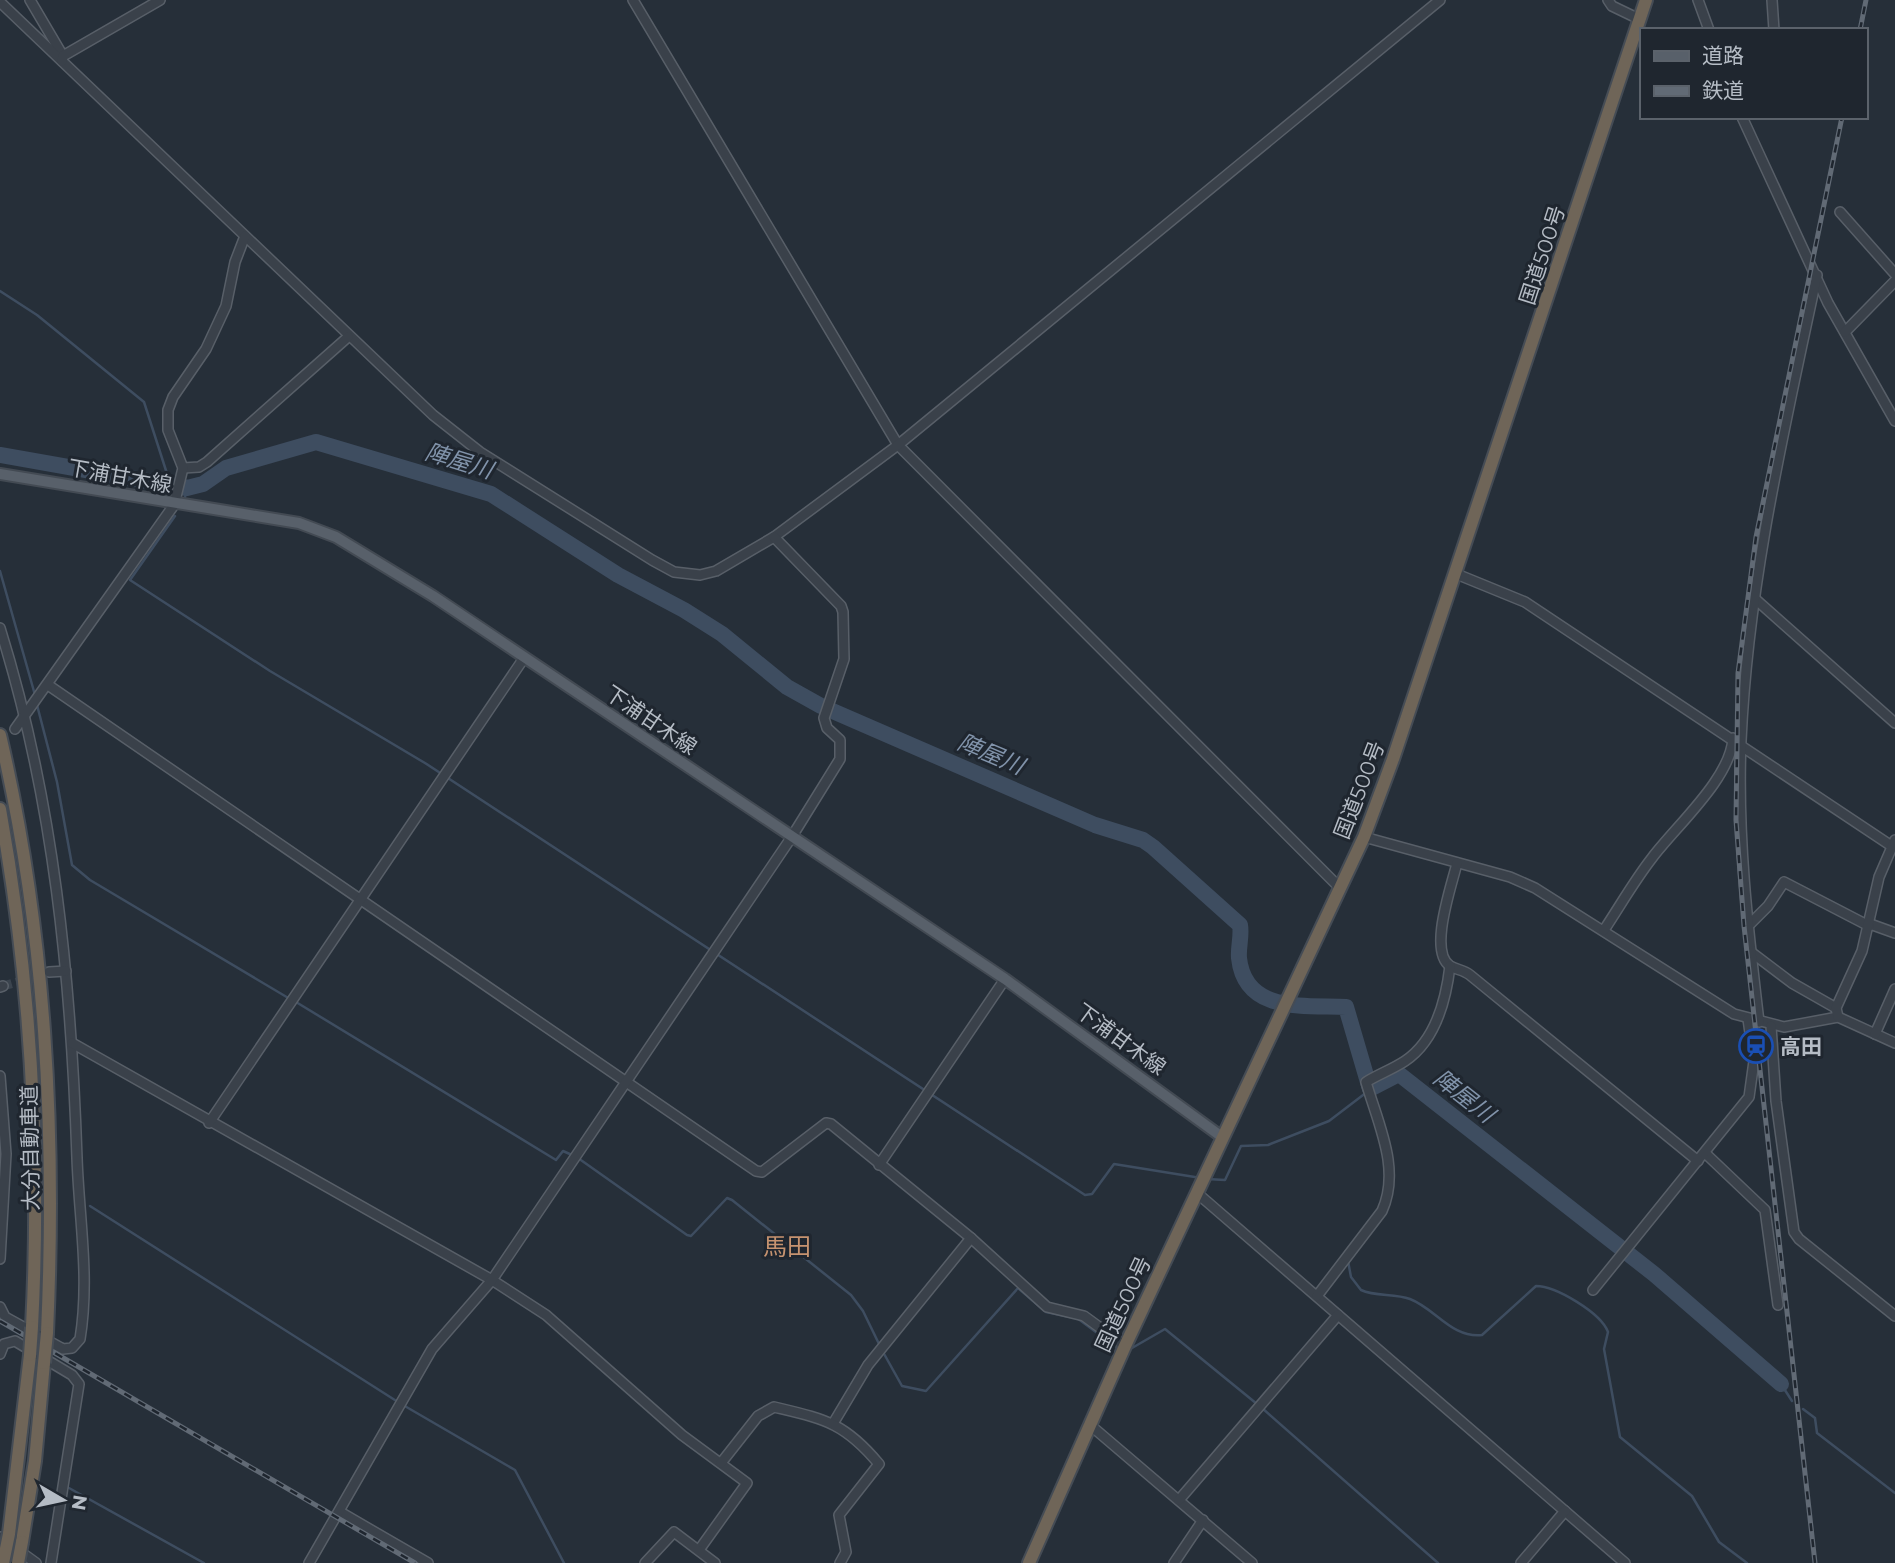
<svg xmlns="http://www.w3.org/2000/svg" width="1895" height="1563" viewBox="0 0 1895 1563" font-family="Montserrat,'Noto Sans JP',sans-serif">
	<rect width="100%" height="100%" fill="#262f39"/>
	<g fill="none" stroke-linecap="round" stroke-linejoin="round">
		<g stroke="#3e4d60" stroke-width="2.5">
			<path d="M0 291 37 315 144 402 170 483"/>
			<path d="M185 497 187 488"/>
			<path d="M175 516 130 580 270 671 425 763 1085 1195 1092 1194 1114 1164 1201 1178"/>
			<path d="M0 571 35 695"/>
			<path d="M37 705 57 782 72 865 90 880 290 999"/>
			<path d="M296 1002 556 1160 563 1151 572 1155"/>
			<path d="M578 1158 687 1235 691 1236 727 1198 732 1200 851 1295 863 1311 880 1346"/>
			<path d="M1207 1179 1225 1180 1241 1146 1268 1145 1329 1121 1367 1092"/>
			<path d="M90 1206 398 1402"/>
			<path d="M1348 1261 1351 1277 1361 1290C1376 1297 1394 1293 1410 1299 1436 1309 1451 1338 1482 1335L1536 1286C1556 1286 1601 1313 1608 1332L1604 1349 1620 1437 1692 1496 1719 1542 1747 1563"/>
			<path d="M1077 1318 1116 1347"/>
			<path d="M1132 1348 1165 1329 1257 1404"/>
			<path d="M883 1352 902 1386 926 1391 1018 1288 1046 1312 1070 1317"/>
			<path d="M1781 1384 1792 1401"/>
			<path d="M403 1405 515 1470 564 1563"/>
			<path d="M1262 1408 1438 1563"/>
			<path d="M1803 1409 1815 1418 1817 1433 1895 1493"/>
			<path d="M69 1488 204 1563"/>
		</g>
		<path stroke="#3e4d60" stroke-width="16" d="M0 455 187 488 203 484 226 468 316 442 491 494 618 575 684 610 722 634 787 687 821 706 1095 825 1143 840 1153 847 1240 925C1242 936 1238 947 1239 958 1245 1014 1306 1005 1346 1007L1370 1089 1399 1074 1654 1274 1781 1384"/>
		<path stroke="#3b444e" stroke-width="9" stroke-dasharray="9 4.5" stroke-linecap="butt" d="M3 986 42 975"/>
		<g stroke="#585f68" stroke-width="12">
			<g id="minor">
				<path d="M30 0 63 56"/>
				<path d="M633 0 898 445 1340 888"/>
				<path d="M1608 0 1612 6 1639 19"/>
				<path d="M1698 0 1709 30"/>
				<path d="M1772 0 1774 30"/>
				<path d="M0 2 433 415 480 452 652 560 674 572 700 575 716 571 774 537 898 445 1440 0"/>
				<path d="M62 61 63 56 160 0"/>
				<path d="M1742 117 1828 303 1895 421"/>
				<path d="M1840 212 1895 274"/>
				<path d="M1845 332 1895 281"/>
				<path d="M183 468 199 467 207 462 348 337"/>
				<path d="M1454 573 1525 602 1890 845"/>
				<path d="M1753 597 1895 723"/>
				<path d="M0 628C54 801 71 979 77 1158 79 1218 90 1278 80 1339L72 1348 63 1349 5 1317 0 1307"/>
				<path d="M48 685 756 1171 762 1172 826 1123 831 1124 971 1238 1047 1307 1084 1316 1125 1346"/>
				<path d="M15 729 174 505 183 468 168 430V410L173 397 206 349 226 306 235 262 245 236"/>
				<path d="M1364 837 1510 877 1535 888 1734 1014 1784 1027 1838 1017 1895 1043"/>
				<path d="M1457 863C1452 885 1428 951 1450 966 1457 970 1464 970 1470 975L1698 1161"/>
				<path d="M1870 924 1895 933"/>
				<path d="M1748 926 1768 906 1784 882 1869 926"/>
				<path d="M1604 930C1620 906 1634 881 1652 858 1676 826 1731 778 1733 738"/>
				<path d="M1751 952 1792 983 1836 1008"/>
				<path d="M49 972 66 971"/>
				<path d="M0 987 3 986"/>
				<path d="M1838 1017 1836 1008 1862 951 1879 877 1895 840"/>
				<path d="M1759 1022C1748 929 1737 835 1741 741 1748 583 1784 430 1817 275"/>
				<path d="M1771 1026 1776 1101 1794 1232 1799 1239 1895 1316"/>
				<path d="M1875 1034 1895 989"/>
				<path d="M72 1043 492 1280 546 1315 682 1435 747 1483 699 1550"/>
				<path d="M0 1076 6 1154 0 1259"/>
				<path d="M209 1123 524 658"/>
				<path d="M1705 1153 1765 1210 1778 1305"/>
				<path d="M879 1165 1005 979"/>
				<path d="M1197 1193 1625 1563"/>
				<path d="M1593 1290 1749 1097 1754 1061 1748 1019"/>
				<path d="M1317 1296 1382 1211C1401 1169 1378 1124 1366 1082 1379 1074 1393 1069 1405 1061 1435 1041 1446 1000 1450 966"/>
				<path d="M0 1354 4 1344 15 1341 72 1375 79 1384 51 1563"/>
				<path d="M834 1422 868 1365 971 1238"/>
				<path d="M1089 1424 1252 1563"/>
				<path d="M721 1463 758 1416 774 1407C824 1419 844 1422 879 1464L839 1515 846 1552 840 1563"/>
				<path d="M1179 1500 1338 1315"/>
				<path d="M340 1512 428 1563"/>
				<path d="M0 1537 36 1563"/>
				<path d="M309 1563 432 1349 492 1280 791 838 840 759V740L827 728 824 718 844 659 843 612 841 606 774 537"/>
				<path d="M645 1563 674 1532 715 1563"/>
				<path d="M1174 1563 1203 1520"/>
				<path d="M1521 1563 1565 1511"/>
			</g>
		</g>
		<g stroke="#434a53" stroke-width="14">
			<path id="major" d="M0 474 299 523 336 537 433 596 1005 979 1222 1137"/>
		</g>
		<g stroke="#454c55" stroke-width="16">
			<g id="highway">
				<path d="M0 735C46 932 56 1132 47 1333"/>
				<path d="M0 809C31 981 41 1153 32 1327"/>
				<path d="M9 1534 30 1355"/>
				<path d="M22 1542 35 1461 44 1363"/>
				<path d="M1029 1563 1125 1346 1364 837 1393 759 1646 0"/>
			</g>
		</g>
		<use href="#minor" stroke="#3a414a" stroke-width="9"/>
		<use href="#major" stroke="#58606a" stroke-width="10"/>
		<use href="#highway" stroke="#6f6558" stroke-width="12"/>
		<g stroke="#616a75" stroke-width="5">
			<g id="rail">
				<path d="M1860 30 1866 0"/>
				<path d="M0 1321 415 1563"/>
				<path d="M1815 1563 1744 926 1736 820 1738 673 1756 537 1842 117"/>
			</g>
		</g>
		<use href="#rail" stroke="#1f262f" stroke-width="2.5" stroke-dasharray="8" stroke-linecap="butt"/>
		<g stroke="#454c55" stroke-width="16" stroke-linecap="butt">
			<g id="highway-bridge">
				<path d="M30 1355 32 1327"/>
				<path d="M44 1363 47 1333"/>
				<path d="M3 1563 9 1534"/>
				<path d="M18 1563 22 1542"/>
			</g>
		</g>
		<use href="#highway-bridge" stroke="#6f6558" stroke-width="12"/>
	</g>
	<defs>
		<g id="station-ring" transform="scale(1.75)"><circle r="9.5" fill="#1f262f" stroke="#1a4fb4" stroke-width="1.5"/><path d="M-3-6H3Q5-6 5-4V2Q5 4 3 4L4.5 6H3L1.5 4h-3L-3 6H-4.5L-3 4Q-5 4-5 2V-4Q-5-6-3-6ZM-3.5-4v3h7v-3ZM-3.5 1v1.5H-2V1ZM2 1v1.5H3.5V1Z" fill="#1a4fb4"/></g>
	</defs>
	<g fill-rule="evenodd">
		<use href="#station-ring" x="1756" y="1046"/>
	</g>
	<g text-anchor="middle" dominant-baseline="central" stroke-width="6" stroke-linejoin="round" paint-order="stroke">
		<g font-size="21" fill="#b5bcc5" stroke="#1f262f">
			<text transform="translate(1542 255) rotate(-72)">国道500号</text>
			<text transform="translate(120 476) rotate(10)">下浦甘木線</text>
			<text transform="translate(651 720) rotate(34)">下浦甘木線</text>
			<text transform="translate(1359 790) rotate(-69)">国道500号</text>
			<text transform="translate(1121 1039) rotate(36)">下浦甘木線</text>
			<text transform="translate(30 1148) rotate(-91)">大分自動車道</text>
			<text transform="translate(1123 1304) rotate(-65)">国道500号</text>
		</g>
		<g font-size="21" font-weight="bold" fill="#b5bcc5" stroke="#1f262f" text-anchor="start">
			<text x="1780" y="1046">高田</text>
		</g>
		<g font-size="23" font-style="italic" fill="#8193aa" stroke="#1f262f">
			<text transform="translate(459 461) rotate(17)">陣屋川</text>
			<text transform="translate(991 754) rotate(23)">陣屋川</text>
			<text transform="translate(1464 1096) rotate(38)">陣屋川</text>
		</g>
		<g font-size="24" fill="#c69370" stroke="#1f262f">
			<text x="787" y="1246">馬田</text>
		</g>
	</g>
	<rect x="1640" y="28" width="228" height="91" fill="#1f262f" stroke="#5b626b" stroke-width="2"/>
	<rect x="1654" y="51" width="35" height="10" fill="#58606a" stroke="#5b626b" stroke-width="2"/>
	<text x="1702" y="63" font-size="21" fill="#b5bcc5">道路</text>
	<rect x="1654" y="86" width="35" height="10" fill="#616a75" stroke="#5b626b" stroke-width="2"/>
	<text x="1702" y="98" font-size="21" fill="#b5bcc5">鉄道</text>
	<g transform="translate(63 1500) rotate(99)" stroke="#1f262f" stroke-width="5" paint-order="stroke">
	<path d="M0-5L12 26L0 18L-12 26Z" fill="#b5bcc5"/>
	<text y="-10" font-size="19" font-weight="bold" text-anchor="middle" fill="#b5bcc5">N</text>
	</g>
</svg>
